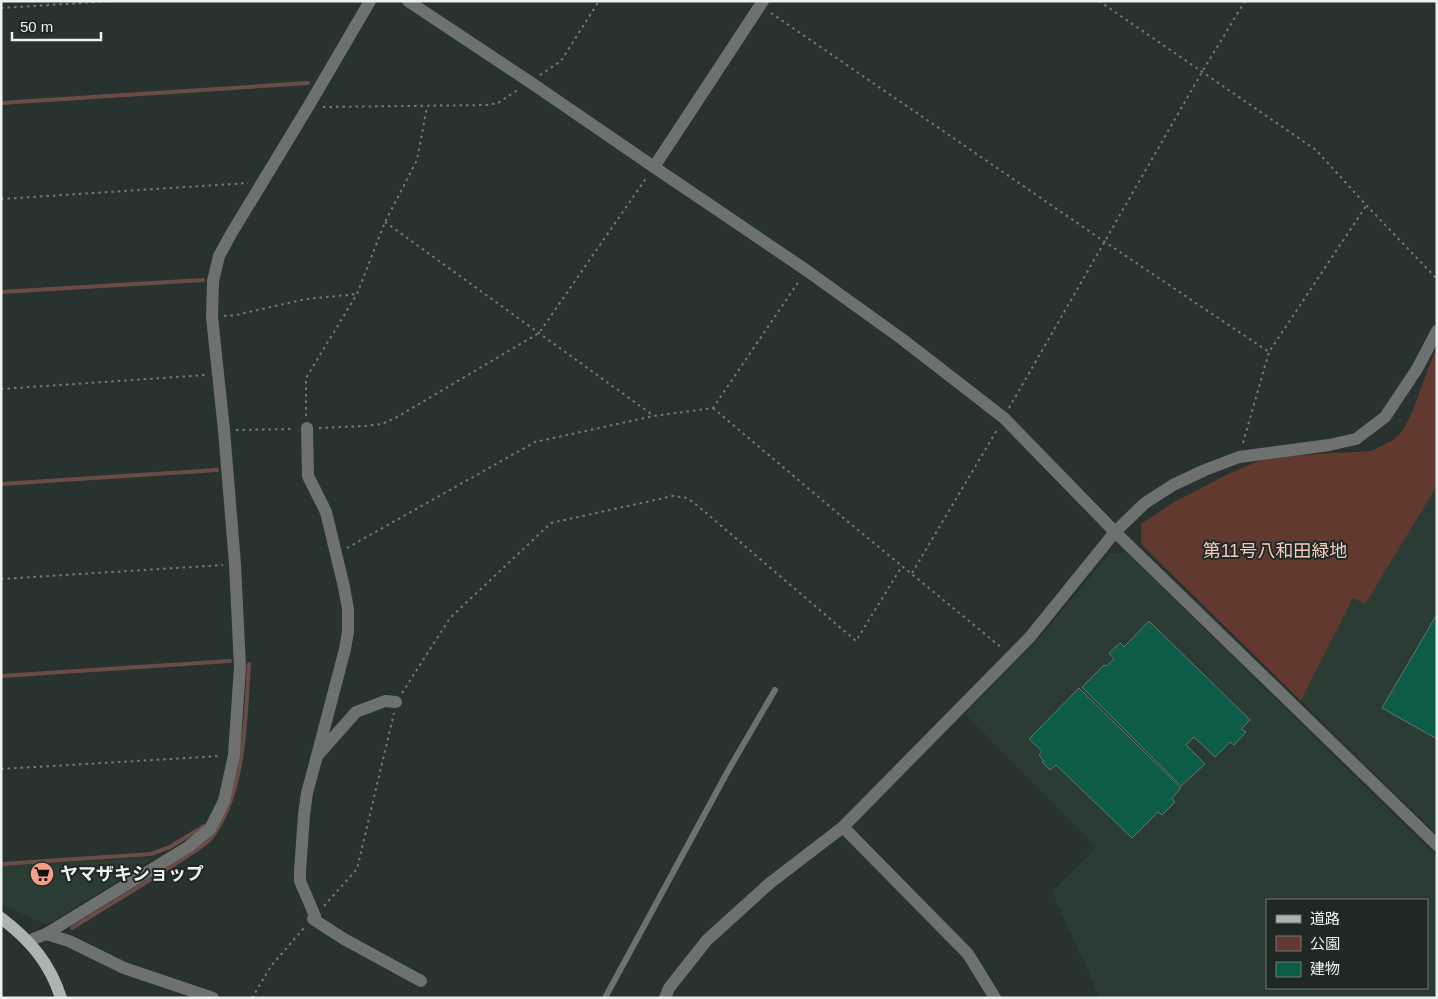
<svg xmlns="http://www.w3.org/2000/svg" width="1438" height="999" viewBox="0 0 1438 999" font-family="Helvetica,'Noto Sans JP',sans-serif">
	<rect width="100%" height="100%" fill="#28322e"/>
	<g fill="#2b3c35" fill-rule="evenodd">
		<path d="M1437 486V834L1301 701 1353 598 1365 603Z"/>
		<path d="M1110 553H1127L1437 857V998H1100L1052 892 1096 847 965 714 1040 637ZM1267 900H1427V988H1267Z"/>
		<path d="M156 857 46 925 1 904V866Z"/>
	</g>
	<path fill="#62392e" d="M1437 346V486L1365 604 1353 598 1301 701 1141 544V524L1174 502 1228 474 1256 462 1281 456 1371 451 1393 440 1402 431 1411 415Z"/>
	<g fill="none" stroke-linecap="round" stroke-linejoin="round">
		<g stroke="#6a4b48" stroke-width="4">
			<path d="M1 103 308 83"/>
			<path d="M1 292 203 280"/>
			<path d="M1 484 217 470"/>
			<path d="M1 676 230 661"/>
			<path d="M1 864 151 854 170 847 204 826"/>
			<path d="M72 928C107 906 143 885 178 862 188 855 205 846 212 837 246 791 245 719 249 664"/>
		</g>
	</g>
	<g fill="#0c5c48" stroke="#66716d">
		<path d="M1437 614V739L1382 708Z"/>
		<path d="M1149 621 1250 720 1241 729 1246 732 1234 745 1230 742 1215 757 1194 737 1186 745 1205 764 1181 786 1082 687 1104 665 1106 666 1114 659 1109 653 1120 643 1124 647Z"/>
		<path d="M1079 688 1181 788 1172 798 1175 802 1162 815 1158 812 1132 838 1056 765 1050 770 1042 762 1044 761 1039 755 1042 751 1029 739Z"/>
	</g>
	<g fill="none" stroke-linecap="round" stroke-linejoin="round">
		<g stroke="#727a77" stroke-width="2" stroke-dasharray="2.5 4" stroke-linecap="butt">
			<path d="M1099 1 1316 150 1367 206 1437 279"/>
			<path d="M1 8 113 1"/>
			<path d="M771 13 1105 242 1269 352"/>
			<path d="M540 75 561 61 599 1"/>
			<path d="M323 107 487 105 498 103 519 89"/>
			<path d="M1 199 248 183"/>
			<path d="M385 222 654 416"/>
			<path d="M224 316 236 315 306 299 357 294"/>
			<path d="M1 389 206 375"/>
			<path d="M713 408 847 521 1002 648"/>
			<path d="M1009 408 1202 72 1245 1"/>
			<path d="M306 416V378L357 294 385 222 417 160 427 107"/>
			<path d="M319 428 365 426 382 424 397 417 539 333 647 177"/>
			<path d="M236 430 294 429"/>
			<path d="M1243 443 1269 352 1366 206"/>
			<path d="M347 548 535 442 654 416 713 408 799 281"/>
			<path d="M912 573 997 430"/>
			<path d="M1 579 223 565"/>
			<path d="M402 693 450 618 551 523 673 496 687 498 698 506 856 641 902 566"/>
			<path d="M1 769 221 756"/>
			<path d="M324 906 357 869 394 713"/>
			<path d="M252 998 271 966 304 928"/>
		</g>
		<path stroke="#6d7270" stroke-width="6" d="M605 998 729 769 775 690"/>
		<g stroke="#6d7270" stroke-width="12">
			<path d="M408 1 530 82 654 167"/>
			<path d="M307 428 308 476 326 512 344 587 348 609V632L345 649 317 756"/>
			<path d="M843 827 968 954 995 998"/>
			<path d="M315 916 300 881V871L304 815 307 793 317 756 356 712 385 701 396 702"/>
			<path d="M313 919 344 939 421 981"/>
			<path d="M46 934 69 941 124 968 213 998"/>
			<path d="M28 941 46 934 188 847 210 829 224 801 234 755 240 667 235 564 224 430 212 317 213 281 219 256 231 234 308 107 370 1"/>
			<path d="M665 998 669 988 707 940 770 883 843 827 1030 637 1115 532"/>
		</g>
		<g stroke="#6d7270" stroke-width="12">
			<path d="M763 1 654 167 806 270 902 339 1004 418 1115 532 1437 845"/>
			<path d="M1115 532 1145 503 1173 485 1205 470 1239 457 1329 445 1356 439 1385 417 1417 369 1437 331"/>
		</g>
		<path stroke="#aab4b0" stroke-width="12" d="M1 918C30 940 50 963 61 998"/>
	</g>
	<defs>
		<g id="supermarket-disc" transform="scale(1.25)"><circle r="9.5" fill="#f49e87" stroke="#1f2825"/><path d="M-6-5.5h2.5l.6 2H6L4.5 2H-2.5L-4.4-4H-6ZM-1.5 3.2a1.3 1.3 0 1 0 .1 0ZM3 3.2a1.3 1.3 0 1 0 .1 0Z" fill="#111"/></g>
	</defs>
	<g fill-rule="evenodd">
		<use href="#supermarket-disc" x="42" y="874"/>
	</g>
	<g text-anchor="middle" dominant-baseline="central" stroke-width="4" stroke-linejoin="round" paint-order="stroke">
		<g font-size="18" fill="#f6cbbf" stroke="#1f2825">
			<text x="1275" y="551">第11号八和田緑地</text>
		</g>
		<g font-size="18" font-weight="bold" fill="#ecf2f0" stroke="#1f2825" text-anchor="start">
			<text x="60" y="874">ヤマザキショップ</text>
		</g>
	</g>
	<rect width="1438" height="999" fill="none" stroke="#ecf2f0" stroke-width="5"/>
	<rect x="1266" y="899" width="162" height="90" fill="#1f2825" stroke="#717976"/>
	<rect x="1276" y="915" width="25" height="8" fill="#aab4b0" stroke="#717976"/>
	<text x="1310" y="924" font-size="15" fill="#ecf2f0">道路</text>
	<rect x="1276" y="936" width="25" height="15" fill="#62392e" stroke="#717976"/>
	<text x="1310" y="949" font-size="15" fill="#ecf2f0">公園</text>
	<rect x="1276" y="962" width="25" height="15" fill="#0c5c48" stroke="#717976"/>
	<text x="1310" y="974" font-size="15" fill="#ecf2f0">建物</text>
	<path d="M12 32v8h89v-8" fill="none" stroke="#ecf2f0" stroke-width="2.5"/>
	<text x="20" y="32" font-size="15" fill="#ecf2f0" stroke="#1f2825" stroke-width="4" paint-order="stroke">50 m</text>
</svg>
